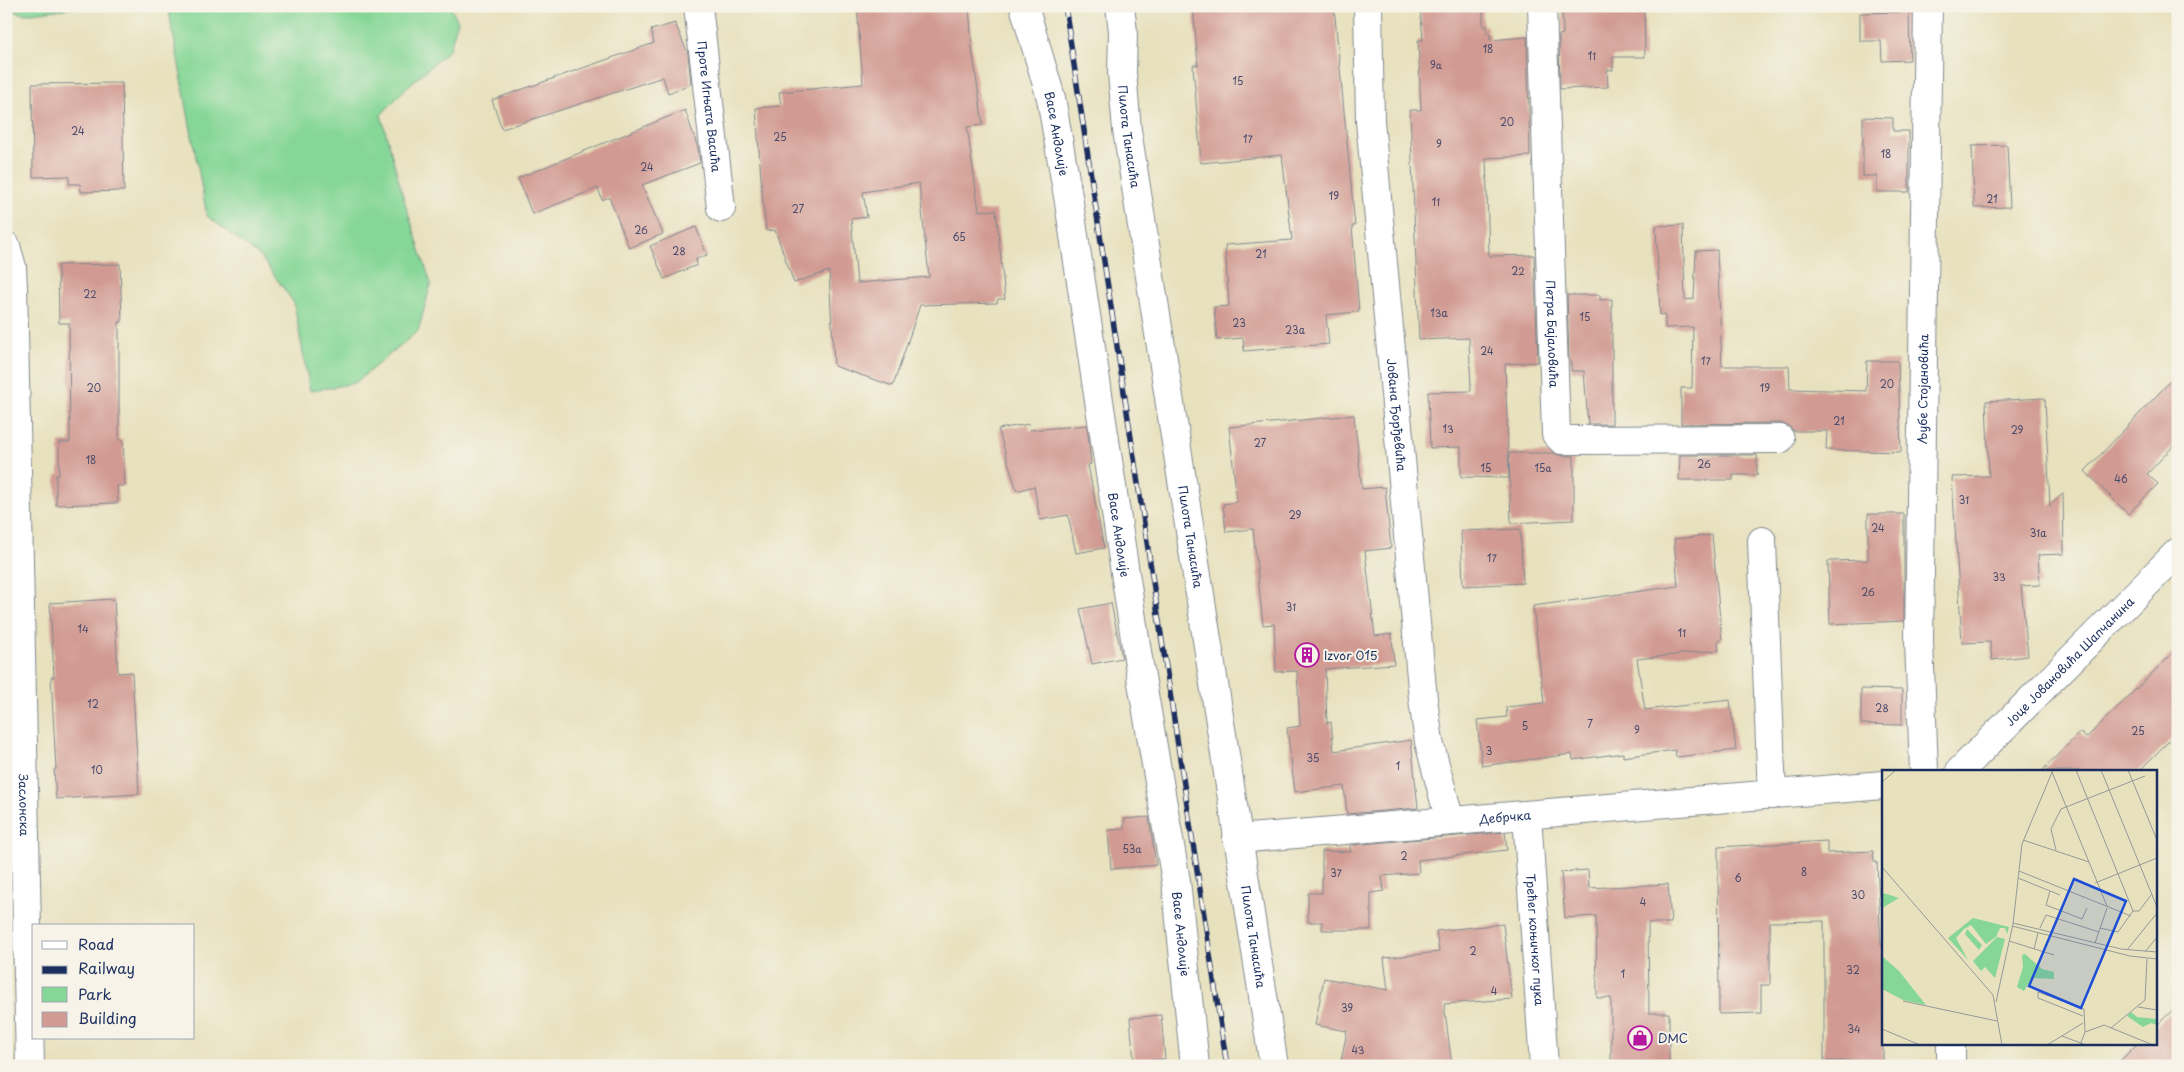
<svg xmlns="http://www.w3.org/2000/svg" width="2184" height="1072" viewBox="0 0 2184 1072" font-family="'Playpen Sans',sans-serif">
	<rect width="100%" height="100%" fill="#f7f3e8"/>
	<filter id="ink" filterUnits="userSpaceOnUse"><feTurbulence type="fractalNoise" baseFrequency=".02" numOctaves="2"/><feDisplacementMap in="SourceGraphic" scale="10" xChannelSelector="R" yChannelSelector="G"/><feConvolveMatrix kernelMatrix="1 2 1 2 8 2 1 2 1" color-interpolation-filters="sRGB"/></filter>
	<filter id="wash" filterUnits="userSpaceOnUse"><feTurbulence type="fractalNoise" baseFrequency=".0096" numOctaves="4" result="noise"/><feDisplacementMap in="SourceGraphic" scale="20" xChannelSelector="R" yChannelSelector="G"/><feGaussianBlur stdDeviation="1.12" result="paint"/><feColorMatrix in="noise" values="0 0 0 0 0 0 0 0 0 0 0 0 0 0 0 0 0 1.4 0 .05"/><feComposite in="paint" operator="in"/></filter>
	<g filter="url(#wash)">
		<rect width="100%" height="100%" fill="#e7e1be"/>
		<g fill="#86d797" stroke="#50837a">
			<path d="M6 6H87L24 14 6 9Z"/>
			<path d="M168 6H450L458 21 449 50 405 89 381 115 404 200 431 284 418 331 355 383 310 391 294 303 261 257 207 216Z"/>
		</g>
		<g id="blocks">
			<g fill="#d19b93" fill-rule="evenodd">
				<path d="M857 6H969L972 48 983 125 967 127 979 211 996 210 1005 299H998L997 303 920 305 893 386 834 366 829 271 794 283 775 230 766 231 762 192 756 108 781 106 779 92 863 84ZM919 183 929 277 857 283 851 219 867 217 863 192Z"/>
				<path d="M1193 6H1334L1355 226H1352L1359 312 1326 315 1329 344 1244 351 1243 338 1217 340 1214 307 1229 306 1225 245 1292 240 1282 155 1201 163 1193 65H1198Z"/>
				<path d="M1420 6 1483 8V26H1487V33H1490V40L1527 37 1530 156 1486 158 1489 256 1534 255 1538 362 1505 364 1509 478 1461 477V447L1430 448 1428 392 1471 391 1469 338 1419 340 1410 110H1421L1418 40H1423Z"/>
				<path d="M1562 6H1644L1645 57H1613V70H1607L1608 87 1560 89 1559 35 1563 34Z"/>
				<path d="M1909 12 1910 60 1882 61 1881 41H1860V13Z"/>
				<path d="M675 23 688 54 691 84 668 93 663 77 502 129 492 100 654 43 651 30Z"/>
				<path d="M122 83 124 191 81 192 80 184H69V176L33 177 32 84Z"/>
				<path d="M685 110 698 148 700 163 642 185 663 234 629 248 609 197 602 200 598 188 532 214 518 178Z"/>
				<path d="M1863 117 1893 118V131H1909V192H1877V176H1863Z"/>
				<path d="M2007 145 2010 207 1974 208 1972 146Z"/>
				<path d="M1683 225 1685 300 1694 299 1696 251 1717 250 1722 366H1789L1790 389 1866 391 1867 361H1898L1901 452 1826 450 1827 431H1794L1788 426 1780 423 1681 424V388H1692L1693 327 1665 328V314L1660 315 1656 226Z"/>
				<path d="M696 227 707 255 696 259 697 265 664 279 650 246Z"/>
				<path d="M120 264 122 322H119V440H123L125 486H117L118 503 56 505V475H59V442H70L69 323H59L58 265Z"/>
				<path d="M1567 295H1600V300L1612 299V424H1588L1584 371H1571V361H1569Z"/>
				<path d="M2178 373V441L2147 474 2158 484 2128 514 2085 471Z"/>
				<path d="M2045 398 2050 506 2063 493 2064 554 2038 555 2040 585 2021 586 2028 656 1992 660 1990 642 1962 643 1952 477 1989 476 1986 401Z"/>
				<path d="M1354 415 1362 489 1385 487 1391 548 1365 551 1375 636 1392 634 1394 664 1325 669 1327 723 1331 722 1334 751 1411 740 1418 808 1347 814 1344 786 1295 792 1287 728 1300 726 1297 671 1276 672 1274 624 1263 625 1253 529 1226 532 1223 504 1237 502 1229 427Z"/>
				<path d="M1029 424 1030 430 1087 425 1091 464 1088 465 1104 548 1076 553 1068 515 1040 520 1034 486 1017 491 998 429Z"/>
				<path d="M1509 453H1553L1562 456H1574V520L1511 523Z"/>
				<path d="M1680 455H1757V475H1733V480H1679Z"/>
				<path d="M1868 514H1904V621L1830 624 1828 561 1868 560Z"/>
				<path d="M1520 529 1523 583 1463 586 1461 531Z"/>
				<path d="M1712 535 1722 640 1718 641 1719 650 1637 659 1645 710 1730 700 1736 750 1676 757 1675 750 1623 757V753L1573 760 1572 754 1482 766 1477 720 1507 717 1506 707 1544 703 1533 606 1678 586 1674 539Z"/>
				<path d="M114 599 118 673 132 672 139 794 56 799 54 770 56 769 51 677H54L50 603Z"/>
				<path d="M1111 603 1122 658 1092 664 1080 609Z"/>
				<path d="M2178 648V732L2139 771H2042L2080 732 2086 738Z"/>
				<path d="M1861 689 1902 690V725L1861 724Z"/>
				<path d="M1149 817 1156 865 1111 869 1108 830 1124 829V819Z"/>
				<path d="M1505 832 1507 850 1418 860 1419 873 1382 876 1384 891 1371 893V930H1322V922H1308V893H1322V851L1351 852 1350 845Z"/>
				<path d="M1827 841V853L1873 851 1874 862H1877L1881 945H1883V1061H1824V921L1770 922V985H1761V1013L1719 1014 1718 847Z"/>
				<path d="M1588 870 1589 888 1668 884 1671 923H1648L1649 1013H1669V1063H1611V998H1597L1596 916 1565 918 1561 872Z"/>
				<path d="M1503 924 1512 999 1444 1004 1452 1066H1340L1347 1031 1315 1025 1324 978 1388 990 1384 958 1439 952 1436 931Z"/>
				<path d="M2178 1005V1066H2115L2138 1043H2155V1027Z"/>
				<path d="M1161 1015 1165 1059 1134 1062 1130 1018Z"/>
			</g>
		</g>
	</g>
	<g filter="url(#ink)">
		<use href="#blocks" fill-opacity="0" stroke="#81888e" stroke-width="1"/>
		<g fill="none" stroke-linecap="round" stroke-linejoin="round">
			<g stroke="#81888e" stroke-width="30">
				<g id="minor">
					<path id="s1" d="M698 6 721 208"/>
					<path id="s2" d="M1024 6 1051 98 1068 196 1139 665 1176 881 1195 1066"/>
					<path id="s3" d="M1120 6 1123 32 1122 73 1127 130 1274 1066"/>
					<path id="s4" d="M1368 6 1370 121 1423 699 1429 742 1450 821"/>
					<path id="s5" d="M1542 6 1556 434 1562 440H1574L1780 439"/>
					<path id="s6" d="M6 246 12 267 13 287 30 1066"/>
					<path d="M1762 541 1772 795"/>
					<path id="s7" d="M1924 771 1919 641 1928 6"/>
					<path id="s8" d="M1960 771 2178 552"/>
					<path id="s9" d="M1527 815 1544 1066"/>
					<path id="s10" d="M1237 839 1883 785"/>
					<path d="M1951 1066V1043"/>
				</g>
			</g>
			<use href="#minor" stroke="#fff" stroke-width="28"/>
			<g stroke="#1b2f5e" stroke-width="5.5">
				<path id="rail" d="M1065 6 1227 1066"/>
			</g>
			<use href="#rail" stroke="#f7f3e8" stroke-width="4" stroke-dasharray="11" stroke-linecap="butt"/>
		</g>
	</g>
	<defs>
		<g id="building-ring" transform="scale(1.25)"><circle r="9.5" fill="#f7f3e8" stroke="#b5179e" stroke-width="1.5"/><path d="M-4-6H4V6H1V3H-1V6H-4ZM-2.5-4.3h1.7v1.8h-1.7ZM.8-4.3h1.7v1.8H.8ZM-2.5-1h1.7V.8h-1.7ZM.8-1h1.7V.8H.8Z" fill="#b5179e"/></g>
		<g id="shop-ring" transform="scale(1.25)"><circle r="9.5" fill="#f7f3e8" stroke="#b5179e" stroke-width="1.5"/><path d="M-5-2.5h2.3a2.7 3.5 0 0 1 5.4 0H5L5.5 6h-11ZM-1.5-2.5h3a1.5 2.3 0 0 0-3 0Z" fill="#b5179e"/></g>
	</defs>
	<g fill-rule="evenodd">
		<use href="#building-ring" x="1307" y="655"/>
		<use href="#shop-ring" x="1640" y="1038"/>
	</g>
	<g text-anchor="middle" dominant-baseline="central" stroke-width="4" stroke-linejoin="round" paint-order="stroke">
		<g font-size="10" fill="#484a6b">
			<text x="1488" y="48">18</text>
			<text x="1592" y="55">11</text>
			<text x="1436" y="64">9a</text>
			<text x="1238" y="80">15</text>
			<text x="1507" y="121">20</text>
			<text x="78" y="130">24</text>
			<text x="780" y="136">25</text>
			<text x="1248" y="138">17</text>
			<text x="1439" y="143">9</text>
			<text x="1886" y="153">18</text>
			<text x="647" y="166">24</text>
			<text x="1334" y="195">19</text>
			<text x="1992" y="198">21</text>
			<text x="1436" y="201">11</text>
			<text x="798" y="208">27</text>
			<text x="641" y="229">26</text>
			<text x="959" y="236">65</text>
			<text x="679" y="250">28</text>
			<text x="1261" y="253">21</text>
			<text x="1518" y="270">22</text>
			<text x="90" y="293">22</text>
			<text x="1439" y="312">13a</text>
			<text x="1585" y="316">15</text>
			<text x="1239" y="322">23</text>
			<text x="1295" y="329">23a</text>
			<text x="1487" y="350">24</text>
			<text x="1706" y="360">17</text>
			<text x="1887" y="383">20</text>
			<text x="94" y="387">20</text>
			<text x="1765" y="387">19</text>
			<text x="1839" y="420">21</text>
			<text x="1448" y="428">13</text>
			<text x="2017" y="429">29</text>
			<text x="1260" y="442">27</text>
			<text x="91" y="459">18</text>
			<text x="1704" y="463">26</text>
			<text x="1486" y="467">15</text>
			<text x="1543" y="467">15a</text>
			<text x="2121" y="478">46</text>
			<text x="1964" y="499">31</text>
			<text x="1295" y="514">29</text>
			<text x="1878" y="527">24</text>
			<text x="2038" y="532">31a</text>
			<text x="1492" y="557">17</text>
			<text x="1999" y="576">33</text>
			<text x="1868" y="591">26</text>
			<text x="1291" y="606">31</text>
			<text x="83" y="628">14</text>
			<text x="1682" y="632">11</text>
			<text x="93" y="703">12</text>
			<text x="1882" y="707">28</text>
			<text x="1590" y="723">7</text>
			<text x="1525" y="725">5</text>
			<text x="1637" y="729">9</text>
			<text x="2138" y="730">25</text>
			<text x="1489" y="750">3</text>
			<text x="1313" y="757">35</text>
			<text x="1398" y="765">1</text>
			<text x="97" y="769">10</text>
			<text x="1132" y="848">53a</text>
			<text x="1404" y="855">2</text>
			<text x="1804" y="871">8</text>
			<text x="1336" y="872">37</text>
			<text x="1738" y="877">6</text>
			<text x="1858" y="894">30</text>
			<text x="1643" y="901">4</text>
			<text x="1473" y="950">2</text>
			<text x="1853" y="969">32</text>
			<text x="1623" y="973">1</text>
			<text x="1494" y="990">4</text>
			<text x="1347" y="1007">39</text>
			<text x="1854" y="1028">34</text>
			<text x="1358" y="1049">43</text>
		</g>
		<g font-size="12" fill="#1b2f5e" stroke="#f7f3e8">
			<text stroke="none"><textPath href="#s1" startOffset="101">Проте Игњата Васића</textPath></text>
			<text stroke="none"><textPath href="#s2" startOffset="132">Васе Андолије</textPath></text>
			<text stroke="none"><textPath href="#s3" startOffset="131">Пилота Танасића</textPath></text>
			<text stroke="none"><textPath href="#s5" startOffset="328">Петра Бајаловића</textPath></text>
			<text stroke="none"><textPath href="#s7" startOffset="382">Љубе Стојановића</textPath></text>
			<text stroke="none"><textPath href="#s4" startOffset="410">Јована Ђорђевића</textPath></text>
			<text stroke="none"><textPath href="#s2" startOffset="538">Васе Андолије</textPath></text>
			<text stroke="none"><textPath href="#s3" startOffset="536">Пилота Танасића</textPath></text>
			<text stroke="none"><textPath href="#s8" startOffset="155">Јоце Јовановића Шапчанина</textPath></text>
			<text stroke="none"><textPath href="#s6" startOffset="560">Заслонска</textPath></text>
			<text stroke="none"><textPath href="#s10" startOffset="269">Дебрчка</textPath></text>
			<text stroke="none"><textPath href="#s2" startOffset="942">Васе Андолије</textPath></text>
			<text stroke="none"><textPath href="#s3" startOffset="941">Пилота Танасића</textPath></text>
			<text stroke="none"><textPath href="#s9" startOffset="125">Трећег коњичког пука</textPath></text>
		</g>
		<g font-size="12" fill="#1b2f5e" stroke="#f7f3e8" text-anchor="start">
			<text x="1324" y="655">Izvor 015</text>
			<text x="1658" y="1038">DMC</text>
		</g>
	</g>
	<g transform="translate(1882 770)">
		<rect width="275" height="275" fill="#e7e1be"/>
		<path d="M0 123 8 125 17 128 0 138ZM91 148 127 157 125 164 123 158H118L114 167 104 174 89 155 82 159 74 168 86 190 66 168ZM85 159 100 175 97 180 83 164ZM115 167 123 169 113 208 103 197 99 201 91 191ZM143 184 160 199 172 202V209L150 208 142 221 135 217 141 197 140 185ZM0 186 17 201 44 235 21 230 0 219ZM249 242 255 247 275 249V255L269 253 261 257 245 246Z" fill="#86d797"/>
		<path fill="none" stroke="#959a98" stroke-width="1" d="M194 0 251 141M219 0 275 137M246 0 275 70M170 2 225 136M0 12 14 0M141 70 207 92M174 80 169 59 179 39 263 6M0 97 111 225 120 275M137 101 249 146M136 108 178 125M213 113 275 88M168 121 164 135 200 149 205 138M131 153 239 179 275 182M130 156 248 186 275 189M158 158 164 145 217 162M218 158 236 162 251 141H257L269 125M127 171 172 185M213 173 225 138M152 179 156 163M245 180 275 143M263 182 275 167M21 231 115 251M114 232 131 154 140 74 171 0M256 237 275 240M229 258 263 230 265 189M0 259 38 275M203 262 222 255 271 275M180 266 204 275M165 275 201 253M198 275 203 262 202 239 156 222V228L201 246"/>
		<path fill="#1d4ed8" fill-opacity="0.15" stroke="#1d4ed8" stroke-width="2.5" d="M192 109 244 131 199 238 147 216Z"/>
		<rect width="275" height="275" fill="none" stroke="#1b2f5e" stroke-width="2.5"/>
	</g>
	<rect width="2184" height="1072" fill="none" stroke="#f7f3e8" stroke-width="25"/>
	<rect x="32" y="924" width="162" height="115" fill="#f7f3e8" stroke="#9fa5b1"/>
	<rect x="42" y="941" width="25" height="8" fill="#ffffff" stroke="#9fa5b1"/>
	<text x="78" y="950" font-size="15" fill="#1b2f5e">Road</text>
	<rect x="42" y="966" width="25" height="8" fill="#1b2f5e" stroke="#9fa5b1"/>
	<text x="78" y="974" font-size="15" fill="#1b2f5e">Railway</text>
	<rect x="42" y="987" width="25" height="15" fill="#86d797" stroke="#9fa5b1"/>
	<text x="78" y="1000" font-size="15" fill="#1b2f5e">Park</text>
	<rect x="42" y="1012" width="25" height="15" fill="#d19b93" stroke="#9fa5b1"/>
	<text x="78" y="1024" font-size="15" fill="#1b2f5e">Building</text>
</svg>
